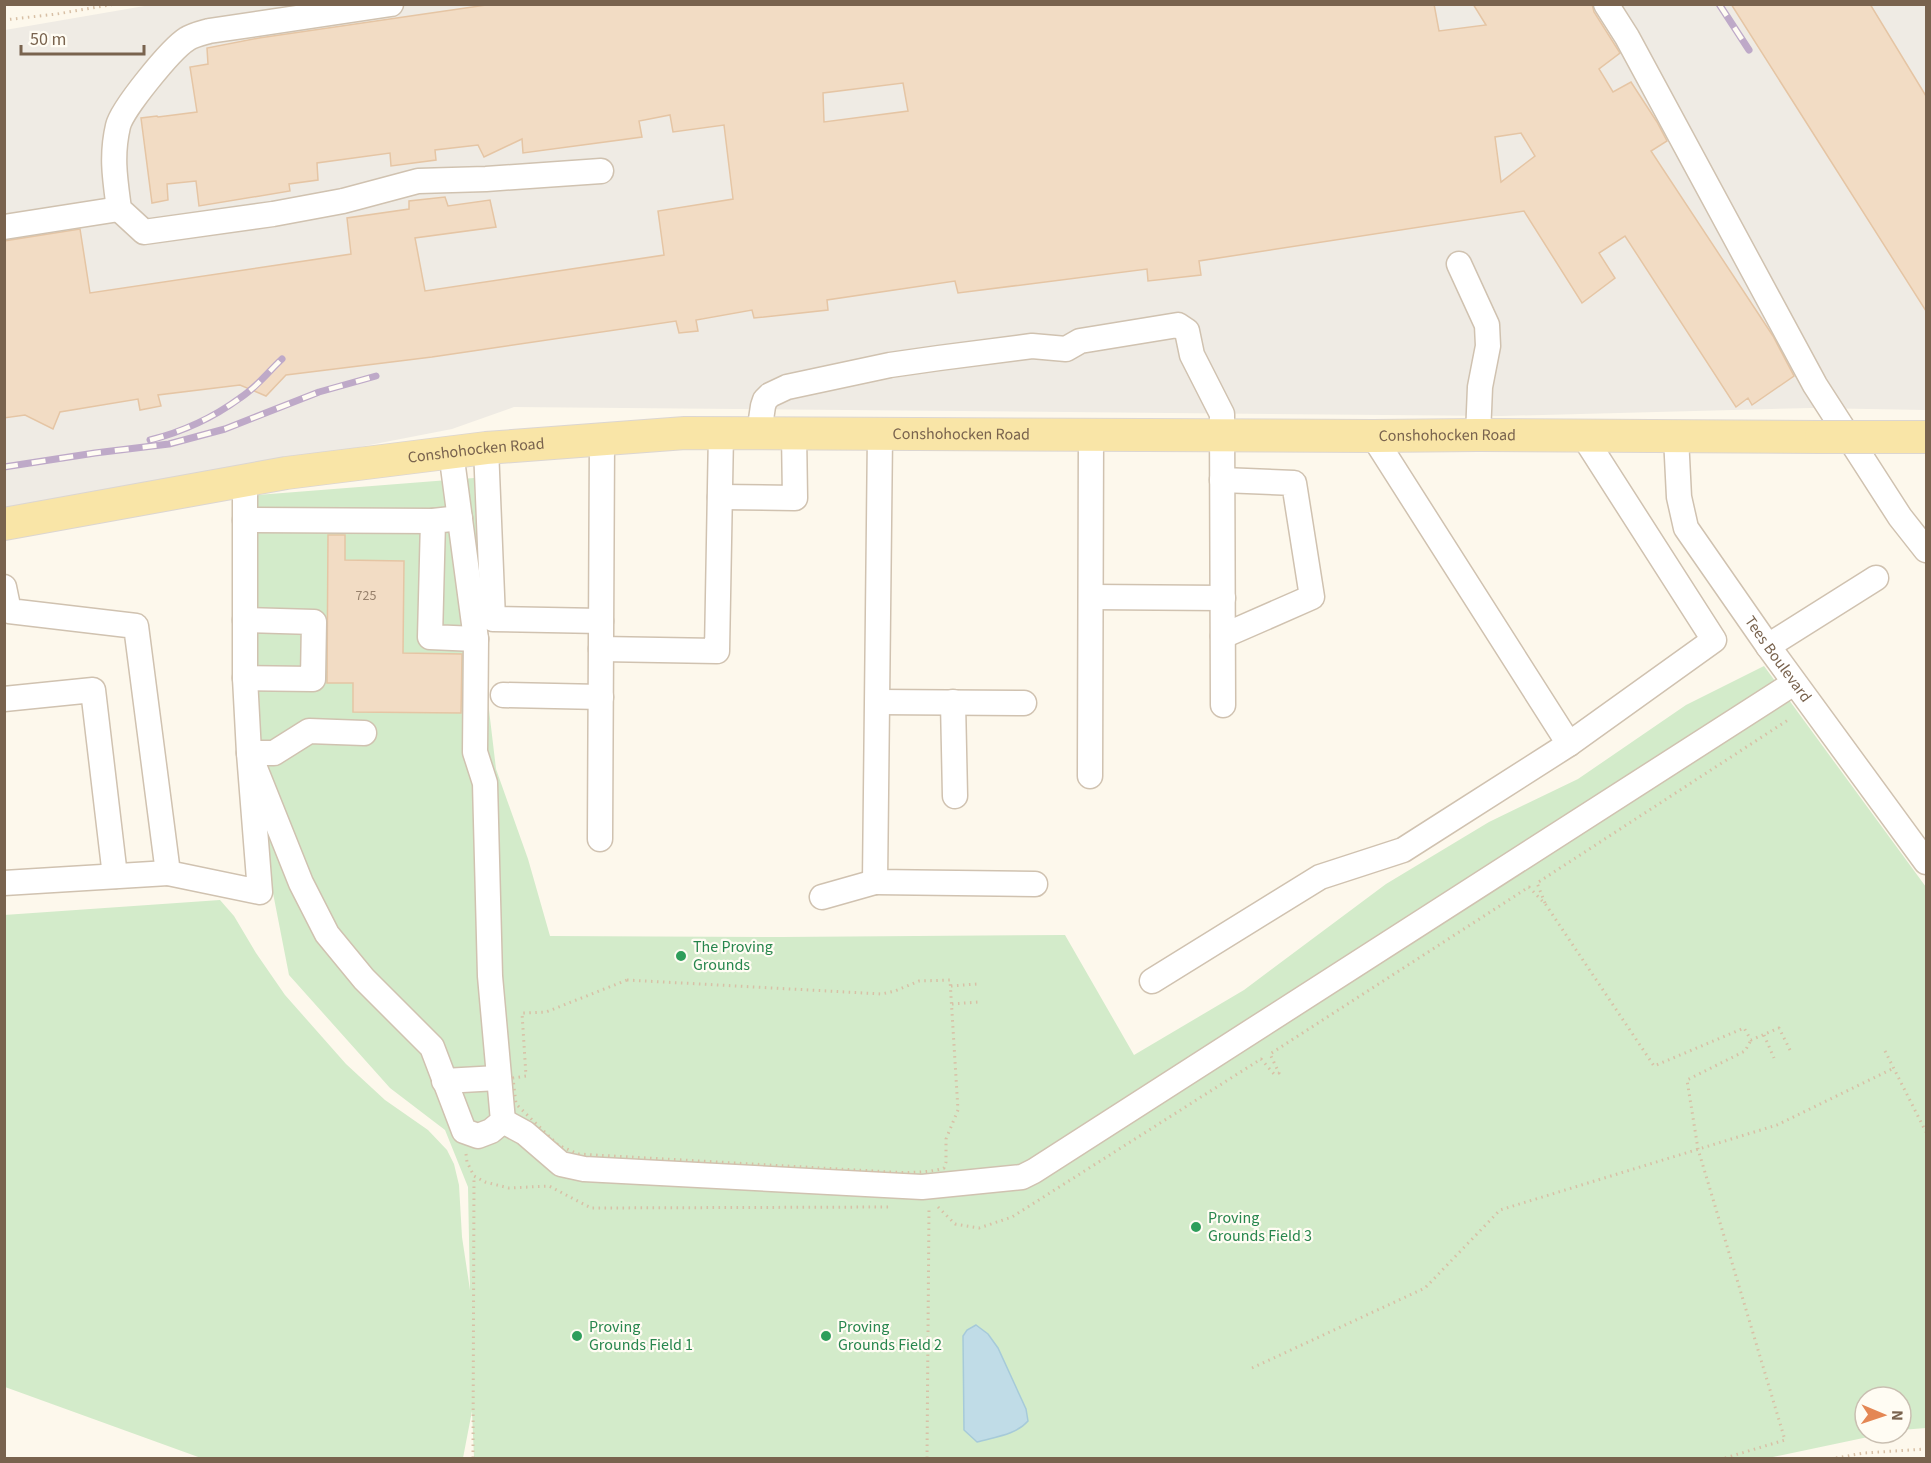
<svg xmlns="http://www.w3.org/2000/svg" width="1931" height="1463" viewBox="0 0 1931 1463" font-family="'Source Sans 3',sans-serif">
	<rect width="100%" height="100%" fill="#fdf8ec"/>
	<path fill="#efebe4" d="M156 4 1926 5V410L1811 408 1501 416 514 407 452 429 5 516V30Z"/>
	<path fill="#d3ebca" d="M474 478 479 589 487 693 496 769 528 859 550 936 781 937 1065 935 1134 1055 1244 990 1386 884 1489 822 1578 779 1686 705 1764 666 1926 887V1428L1901 1430V1397H1865V1433H1887L1768 1458H474L472 1411 463 1458H201L5 1387 4 915 220 900 234 916 256 953 285 995 346 1064 385 1100 428 1130 447 1150 454 1164 459 1185 462 1237 470 1290 468 1187 445 1130 390 1088 289 975 264 847 233 497Z"/>
	<path fill="#c0dce7" stroke="#a6cad9" stroke-width="1.5" d="M976 1325 988 1334 998 1348 1026 1409 1028 1421C1016 1435 994 1437 977 1442L964 1430 963 1336 967 1330Z"/>
	<g fill="#f2dcc4" stroke="#e5c5a4" stroke-width="1.5" fill-rule="evenodd">
		<path d="M493 4H1434L1439 31 1486 25 1473 4H1592L1594 12 1620 53 1599 69 1613 92 1631 82 1657 122 1667 141 1651 151 1773 336 1794 376 1752 405 1748 398 1736 407 1625 236 1599 253 1615 278 1582 303 1524 211 1199 261 1201 275 1148 281 1147 269 958 293 955 281 827 300 828 310 754 318 752 310 696 320 698 331 679 333 676 321 432 357 286 375 266 396 240 385 158 395 161 406 140 410 138 399 60 412 53 429 25 415 4 418V241L80 229 90 293 351 254 347 218 409 209V201L445 197 448 206 490 200 496 227 415 238 425 291 664 255 658 211 733 199 724 125 673 132 670 115 639 121 642 137 523 153 522 139 484 157 478 145 435 150 436 160 391 166 390 153 317 163 318 180 289 184 290 191 199 206 196 181 167 184 168 200 152 203 141 118 157 116 158 117 197 112 190 67 208 64 207 48 259 38ZM903 83 908 111 824 122 823 93ZM1521 133 1535 156 1501 182 1495 137Z"/>
		<path d="M1731 4H1870L1926 96V311Z"/>
		<path d="M328 535H345V560L404 561 403 653 462 654 461 713 353 712V683H327Z"/>
	</g>
	<g fill="none" stroke-linecap="round" stroke-linejoin="round">
		<g stroke="#d0c2b0" stroke-width="27">
			<g id="minor">
				<path d="M391 4 209 31C202 33 193 35 187 39 171 49 122 109 118 126 111 156 115 179 119 209L144 232 273 214 343 201 418 181 486 179 601 171"/>
				<path d="M1606 4 1627 37 1815 385 1900 517 1926 550"/>
				<path d="M4 227 119 209"/>
				<path d="M1459 264 1487 325 1488 346 1480 387 1478 435"/>
				<path d="M759 433 763 406 765 400 770 395 787 387 890 365 939 358 1032 346 1066 349 1080 341 1178 325 1187 331 1192 355 1222 414 1223 705"/>
				<path d="M880 434 875 882 1035 884"/>
				<path d="M1373 436 1569 744 1714 640 1584 437"/>
				<path id="s1" d="M1676 437 1679 497 1686 528 1768 646 1926 862"/>
				<path d="M486 448 493 619 601 621"/>
				<path d="M1222 480 1294 483 1312 597 1223 636"/>
				<path d="M245 481V678L249 753 301 883 327 934 364 979 432 1047 464 1131 478 1136 491 1131 503 1121 490 976 485 783 475 752 476 639 451 452"/>
				<path d="M720 497 795 498 794 433"/>
				<path d="M460 518 433 521 430 637 476 639"/>
				<path d="M245 520 433 521"/>
				<path d="M4 587 9 611 136 626 168 873 260 892 249 753H274L309 731 364 733"/>
				<path d="M1091 597 1223 598"/>
				<path d="M1768 646 1876 578"/>
				<path d="M601 649 717 651 721 433"/>
				<path d="M245 678 313 679 314 622 245 620"/>
				<path d="M503 695 601 697"/>
				<path d="M4 699 93 690 115 876"/>
				<path d="M878 702 1024 703"/>
				<path d="M953 702 955 796"/>
				<path d="M1090 776 1091 435"/>
				<path d="M600 839 602 439"/>
				<path d="M4 883 168 873"/>
				<path d="M822 897 875 882"/>
				<path d="M1152 981 1320 877 1403 850 1569 744"/>
				<path d="M444 1081 498 1078"/>
				<path d="M503 1121 525 1133 561 1164 584 1169 922 1187 1022 1177 1034 1171 1794 683"/>
			</g>
		</g>
		<g stroke="#dcd6d1" stroke-width="34">
			<g id="major">
				<path d="M1884 437H1926"/>
				<path id="s2" d="M4 524 286 473 486 448 685 433 1373 436 1478 435 1821 437"/>
			</g>
		</g>
		<g stroke="#d8c0a6" stroke-width="3" stroke-dasharray="1.5 4.5" stroke-linecap="butt">
			<path d="M4 20 57 14 115 4"/>
			<path d="M1545 903 1537 883 1788 720"/>
			<path d="M627 980 882 994 895 991 919 981 950 980 958 1110 946 1139V1162L944 1168C919 1176 882 1171 856 1170L578 1154 558 1145 516 1104 513 1078 526 1076 522 1013 546 1012Z"/>
			<path d="M951 986 977 984"/>
			<path d="M952 1004 979 1002"/>
			<path d="M1764 1035 1774 1058"/>
			<path d="M1885 1051 1926 1132"/>
			<path d="M466 1154 467 1162 474 1176 485 1182 509 1188 549 1186 591 1208 892 1207"/>
			<path d="M938 1207 955 1224 979 1228 1012 1217 1261 1059 1274 1074 1279 1073 1270 1054 1529 887 1546 905 1654 1066 1744 1028 1751 1040 1779 1028 1790 1050"/>
			<path d="M1252 1368 1425 1288 1500 1210 1777 1125 1894 1068"/>
			<path d="M473 1458 474 1176"/>
			<path d="M927 1458 929 1207"/>
			<path d="M1725 1458 1785 1440 1698 1149 1687 1080 1745 1051 1751 1040"/>
			<path d="M1836 1458 1864 1453 1926 1449"/>
		</g>
		<use href="#minor" stroke="#fff" stroke-width="24"/>
		<use href="#major" stroke="#f9e5a7" stroke-width="32"/>
		<g stroke="#bea9c8" stroke-width="7">
			<g id="rail">
				<path d="M1719 4 1749 50"/>
				<path d="M150 440C182 432 214 417 240 398 256 388 268 372 282 359"/>
				<path d="M4 467 95 453 169 444 225 429 319 392 376 376"/>
			</g>
		</g>
		<use href="#rail" stroke="#fffcf3" stroke-width="4.5" stroke-dasharray="14" stroke-linecap="butt"/>
		<g stroke="#dcd6d1" stroke-width="34" stroke-linecap="butt">
			<path id="major-bridge" d="M1821 437H1884"/>
		</g>
		<use href="#major-bridge" stroke="#f9e5a7" stroke-width="32"/>
	</g>
	<g fill="#2e9e5b" stroke="#fffcf3" stroke-width="2">
		<circle cx="681" cy="956" r="6"/>
		<circle cx="1196" cy="1227" r="6"/>
		<circle cx="577" cy="1336" r="6"/>
		<circle cx="826" cy="1336" r="6"/>
	</g>
	<g text-anchor="middle" dominant-baseline="central" stroke-width="4.5" stroke-linejoin="round" paint-order="stroke">
		<g font-size="14" fill="#97816c">
			<text x="366" y="596">725</text>
		</g>
		<g font-size="16" fill="#79634e" stroke="#fffcf3">
			<text stroke="none"><textPath href="#s2" startOffset="964">Conshohocken Road</textPath></text>
			<text stroke="none"><textPath href="#s2" startOffset="1450">Conshohocken Road</textPath></text>
			<text stroke="none"><textPath href="#s2" startOffset="478">Conshohocken Road</textPath></text>
			<text stroke="none"><textPath href="#s1" startOffset="252">Tees Boulevard</textPath></text>
		</g>
		<g font-size="16" fill="#27864d" stroke="#fffcf3" text-anchor="start">
			<text x="693" y="947">The Proving<tspan x="693" dy="18">Grounds</tspan></text>
			<text x="1208" y="1218">Proving<tspan x="1208" dy="18">Grounds Field 3</tspan></text>
			<text x="589" y="1327">Proving<tspan x="589" dy="18">Grounds Field 1</tspan></text>
			<text x="838" y="1327">Proving<tspan x="838" dy="18">Grounds Field 2</tspan></text>
		</g>
	</g>
	<rect width="1931" height="1463" fill="none" stroke="#79634e" stroke-width="12"/>
	<g transform="translate(1883 1415) rotate(92)"><circle r="28" fill="#fffcf3" stroke="#c9bfb1" stroke-width="1.5"/>
	<path d="M0-4.5L10 22L0 15L-10 22Z" fill="#e48754"/>
	<text y="-9" font-size="16" font-weight="bold" text-anchor="middle" fill="#79634e">N</text>
	</g>
	<path d="M21 45v9h123v-9" fill="none" stroke="#79634e" stroke-width="3"/>
	<text x="30" y="45" font-size="18" fill="#79634e" stroke="#fffcf3" stroke-width="4.5" paint-order="stroke">50 m</text>
</svg>
